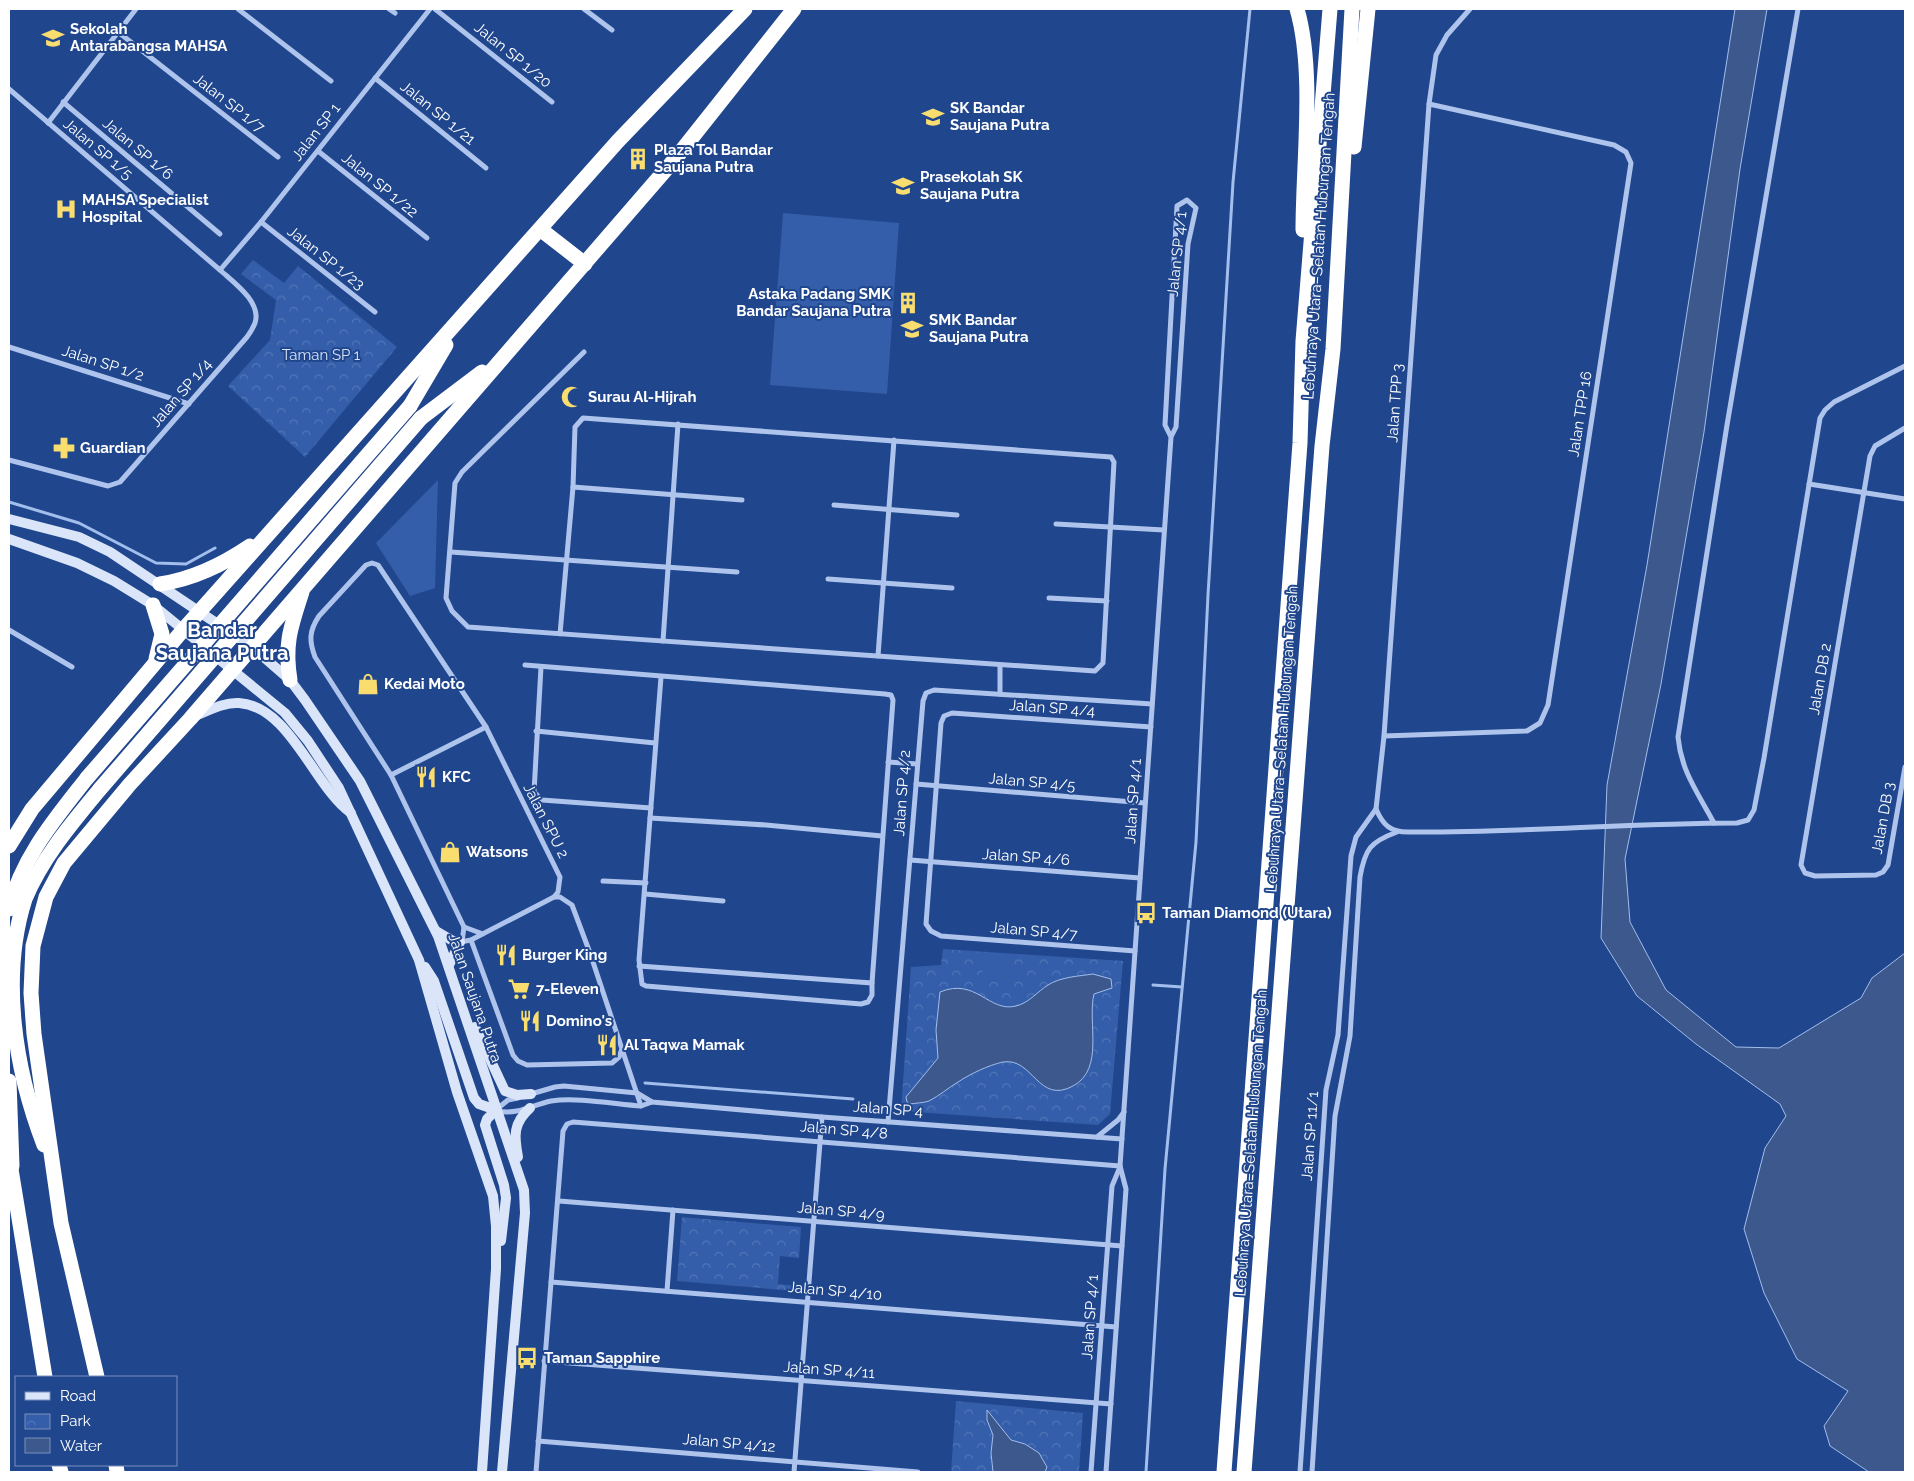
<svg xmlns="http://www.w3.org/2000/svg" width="1914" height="1481" viewBox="0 0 1914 1481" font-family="Raleway,sans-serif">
	<defs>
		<pattern id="park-crowns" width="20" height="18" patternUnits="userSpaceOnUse" patternTransform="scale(1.25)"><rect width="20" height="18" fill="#345eaa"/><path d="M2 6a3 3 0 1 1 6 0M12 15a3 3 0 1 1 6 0" fill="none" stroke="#5276b7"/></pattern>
	</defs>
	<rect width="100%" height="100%" fill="#20468d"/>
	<g fill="url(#park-crowns)">
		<path d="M253 260 284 283 298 266 397 347 305 457 228 386 270 340 276 300 241 274Z"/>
		<path d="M943 949 1123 961 1110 1114 1098 1125 901 1111 911 967 941 965Z"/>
		<path d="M682 1217 801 1227 799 1258 780 1256 778 1284 797 1286 796 1291 677 1281Z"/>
		<path d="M956 1401 1083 1413 1079 1472H951Z"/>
	</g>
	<g fill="#345eaa">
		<path d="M783 213 899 223 887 394 770 385Z"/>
		<path d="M438 480 435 588 410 596 376 543Z"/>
		<path d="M984 957 1014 959 1012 983 982 980Z"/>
	</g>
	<g fill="#3d588c" stroke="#a2beed">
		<path d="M1735 9H1767L1740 169 1704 432 1661 684 1625 859 1630 922 1666 990 1736 1047 1779 1048 1861 998 1872 978 1905 953V1472H1869L1830 1446 1824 1426 1848 1391 1797 1359 1764 1293 1744 1229 1765 1148 1786 1116 1780 1104 1696 1044 1637 996 1601 938 1607 785 1647 565Z"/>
		<path d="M1093 974 1111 979 1112 988 1094 994C1087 1022 1105 1069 1073 1086 1038 1105 1033 1057 1003 1062 989 1065 970 1074 958 1082 948 1088 939 1096 929 1101 923 1103 916 1103 910 1104L907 1102 906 1097 938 1058 936 1030 940 992C976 977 989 1013 1016 1006 1029 1003 1038 991 1048 985 1060 977 1080 976 1093 974Z"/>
		<path d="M987 1410 1011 1440 1025 1444 1039 1453 1047 1467 1045 1472H993L991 1453 993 1435 987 1420Z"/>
	</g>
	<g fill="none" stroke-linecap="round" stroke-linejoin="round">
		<g stroke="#a2beed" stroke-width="3">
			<path d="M9 502 79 523 156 563 186 564 215 548"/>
			<path d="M1153 985 1182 987"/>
			<path d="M645 1083 853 1099"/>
			<path d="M1146 1472 1165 1169 1196 842 1208 595 1233 182 1250 9"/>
		</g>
		<g stroke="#aec4ec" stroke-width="5">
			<path d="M238 9 331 81"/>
			<path d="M389 9 395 13"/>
			<path d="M435 9 552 102"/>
			<path d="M584 9 612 30"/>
			<path d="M118 32 278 157"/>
			<path d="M375 78 486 168"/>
			<path d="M9 89 220 270C233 282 262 302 255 323 253 328 250 333 247 337L120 482 108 486 9 460"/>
			<path d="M63 102 220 234"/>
			<path d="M48 123 136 9"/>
			<path d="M318 151 427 238"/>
			<path d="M261 222 375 312"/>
			<path d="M220 270 261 222 430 9"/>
			<path d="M9 347 189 404"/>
			<path d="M1905 428 1875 446 1870 456 1801 865 1805 873 1815 876 1876 875 1883 872 1888 865 1905 767"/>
			<path d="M1809 484 1905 499"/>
			<path d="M573 487 742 500"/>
			<path d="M834 505 957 515"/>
			<path d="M1056 524 1164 530"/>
			<path d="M451 552 737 572"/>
			<path d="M828 579 952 588"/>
			<path d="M1049 598 1107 601"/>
			<path d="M9 630 72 667"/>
			<path d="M560 634 573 487 575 427 583 418 1111 457 1114 462 1103 663 1095 671C886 658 677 642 468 627L452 611 446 598 455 483 462 472 584 352"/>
			<path d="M663 641 678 424"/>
			<path d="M878 656 894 440"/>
			<path d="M525 665 885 694 891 695 893 700 872 983 639 966"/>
			<path d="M541 667 534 792 542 800 651 808"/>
			<path d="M661 677 639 960 642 984 646 986 861 1004 868 1002 872 995V983"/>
			<path d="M1000 694V665"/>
			<path d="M536 731 655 743"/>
			<path d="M1384 736 1527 731 1540 723 1548 705 1631 163 1626 152 1614 145 1429 104"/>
			<path d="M888 762 917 764"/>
			<path d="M391 775 486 727"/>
			<path d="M916 784 1145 803"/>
			<path d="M1376 809C1383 825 1390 832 1408 832 1518 833 1627 823 1737 823L1748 820 1754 810 1764 758 1820 418 1825 410 1834 402 1905 366"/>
			<path d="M650 818 766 825 882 836"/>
			<path d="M1714 823C1698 793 1681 771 1678 737L1727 425 1798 9"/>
			<path d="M910 860 1140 878"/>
			<path d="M603 881 646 883"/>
			<path d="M645 894 723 901"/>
			<path d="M554 897H560L572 905 590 953 641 1106"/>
			<path d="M471 940 513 1055 518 1061 527 1065 612 1063 619 1057 622 1049"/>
			<path d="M460 942 471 940 554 897 558 892 560 877 486 727 378 565 372 563 366 565 319 616C309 631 309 641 315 657L391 775 464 927 483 934"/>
			<path d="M462 942 464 927"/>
			<path d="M1135 951 941 936 931 931 926 924 941 723 944 716 952 713 1151 727"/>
			<path d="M531 1094 555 1087 564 1086 637 1093 652 1102 822 1117 1122 1139"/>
			<path d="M497 1109 508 1100 518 1098"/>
			<path d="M498 1111C518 1115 532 1105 551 1101 577 1097 614 1104 641 1106L652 1102"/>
			<path d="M888 1122 923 701 926 693 934 690 1152 704"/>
			<path d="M1097 1137 1118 1120 1124 1112"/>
			<path d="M559 1201 1122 1246"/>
			<path d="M551 1282 1116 1327"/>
			<path d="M667 1291 673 1210"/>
			<path d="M544 1361 1111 1404"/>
			<path d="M538 1441 918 1472"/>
			<path d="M536 1472 563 1131 567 1124 573 1122 1120 1166"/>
			<path d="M794 1472 822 1117"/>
			<path d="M1091 1472 1112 1186 1120 1167"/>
			<path d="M1106 1472 1126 1189 1120 1166 1171 437 1176 427 1188 244 1196 208 1187 200 1177 206 1165 425 1171 437"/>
			<path d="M1300 1472 1326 1090 1338 1035 1351 856 1356 837 1376 809 1384 736 1429 104 1436 55 1447 35 1470 9"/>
			<path d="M1312 1472 1335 1116 1350 1036 1360 877C1365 849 1370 842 1397 832"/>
		</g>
		<g stroke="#dae5f9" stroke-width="10">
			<path d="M9 519 79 537 110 552 252 647 290 680 305 700 360 781 438 936 524 1190 525 1213 502 1472"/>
			<path d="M9 539 77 563 114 581 153 605 285 713 308 741 339 788 419 960 457 1092 493 1196 496 1226V1269L482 1472"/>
			<path d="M195 716C208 711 224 702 239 703 290 706 314 787 351 813"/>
			<path d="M436 931 453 941 460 942 449 965"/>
			<path d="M425 967 434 981 474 1098 479 1104 496 1110"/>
			<path d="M475 1027 505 1091 517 1095 531 1094"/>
			<path d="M496 1110 487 1119 485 1125 504 1185 506 1198 501 1241"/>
			<path d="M518 1157C514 1136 513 1123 530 1108"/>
		</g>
		<g stroke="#fff" stroke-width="15">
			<path d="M1297 9C1315 71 1303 163 1303 230"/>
			<path d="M1354 147 1368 9"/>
			<path d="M540 229 585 264"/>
			<path d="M410 406 446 345"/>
			<path d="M421 418 482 372"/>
			<path d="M160 584C194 579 222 565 250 546"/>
			<path d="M153 605 162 634 156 659"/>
			<path d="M290 680C284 644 291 626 302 592"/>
			<path d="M9 846 32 809 183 630 618 141 745 9"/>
			<path d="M9 909C22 857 55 819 87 778"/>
			<path d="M9 1081 12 1166"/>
			<path d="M44 1145C15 1070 0 977 25 899 42 858 72 823 100 789"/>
			<path d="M9 1157 45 1377"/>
			<path d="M97 1377 61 1223 34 1034 31 993 33 946 46 897 64 863 130 784 190 719 675 159 794 9"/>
			<path d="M59 1465 61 1472"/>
			<path d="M116 1465 117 1472"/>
			<path d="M1224 1472 1300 443 1303 341 1330 9"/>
			<path d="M1244 1472 1322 446 1333 349 1352 9"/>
		</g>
		<g stroke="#fff" stroke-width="15">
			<path d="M87 778 410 406"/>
			<path d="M100 789 421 418"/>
		</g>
	</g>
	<defs>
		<g id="school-bare" transform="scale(1.725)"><path d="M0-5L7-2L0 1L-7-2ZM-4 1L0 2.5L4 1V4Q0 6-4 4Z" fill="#f9dd6f" stroke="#20468d" stroke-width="2.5" paint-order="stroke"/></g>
		<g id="building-bare" transform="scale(1.725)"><path d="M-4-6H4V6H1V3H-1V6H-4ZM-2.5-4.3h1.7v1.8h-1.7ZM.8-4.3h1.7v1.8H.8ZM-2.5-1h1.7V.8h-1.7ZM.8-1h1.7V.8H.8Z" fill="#f9dd6f" stroke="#20468d" stroke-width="2.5" paint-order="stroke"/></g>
		<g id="hospital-bare" transform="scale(1.725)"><path d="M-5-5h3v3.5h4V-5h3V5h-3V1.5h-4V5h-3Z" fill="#f9dd6f" stroke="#20468d" stroke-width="2.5" paint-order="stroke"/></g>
		<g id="mosque-bare" transform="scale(1.725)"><path d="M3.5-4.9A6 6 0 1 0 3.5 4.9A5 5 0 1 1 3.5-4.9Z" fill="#f9dd6f" stroke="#20468d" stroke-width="2.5" paint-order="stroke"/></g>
		<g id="pharmacy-bare" transform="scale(1.725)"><path d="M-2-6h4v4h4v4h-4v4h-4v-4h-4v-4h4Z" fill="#f9dd6f" stroke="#20468d" stroke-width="2.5" paint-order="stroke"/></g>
		<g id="shop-bare" transform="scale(1.725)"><path d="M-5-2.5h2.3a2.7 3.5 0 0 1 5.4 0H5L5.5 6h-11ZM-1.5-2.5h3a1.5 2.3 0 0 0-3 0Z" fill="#f9dd6f" stroke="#20468d" stroke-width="2.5" paint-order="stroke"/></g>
		<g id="restaurant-bare" transform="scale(1.725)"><path d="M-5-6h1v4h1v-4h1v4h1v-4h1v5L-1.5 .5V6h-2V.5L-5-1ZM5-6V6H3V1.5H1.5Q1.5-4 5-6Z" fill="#f9dd6f" stroke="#20468d" stroke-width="2.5" paint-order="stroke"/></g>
		<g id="bus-bare" transform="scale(1.725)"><path d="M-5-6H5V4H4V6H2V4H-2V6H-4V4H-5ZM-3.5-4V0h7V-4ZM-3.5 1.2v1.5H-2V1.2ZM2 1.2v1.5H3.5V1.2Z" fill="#f9dd6f" stroke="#20468d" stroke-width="2.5" paint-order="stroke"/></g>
		<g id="supermarket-bare" transform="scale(1.725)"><path d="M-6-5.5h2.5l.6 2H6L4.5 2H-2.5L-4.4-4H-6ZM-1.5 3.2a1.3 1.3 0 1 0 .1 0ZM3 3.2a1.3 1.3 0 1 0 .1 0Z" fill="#f9dd6f" stroke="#20468d" stroke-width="2.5" paint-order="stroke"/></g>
	</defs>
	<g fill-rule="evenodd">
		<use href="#school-bare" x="53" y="38"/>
		<use href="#school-bare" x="933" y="117"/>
		<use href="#building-bare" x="638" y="159"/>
		<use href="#school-bare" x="903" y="186"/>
		<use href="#hospital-bare" x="66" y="209"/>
		<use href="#building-bare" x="908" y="303"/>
		<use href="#school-bare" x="912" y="329"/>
		<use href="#mosque-bare" x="572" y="397"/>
		<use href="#pharmacy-bare" x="64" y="448"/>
		<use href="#shop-bare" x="368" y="684"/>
		<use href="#restaurant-bare" x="426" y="777"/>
		<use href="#shop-bare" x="450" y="852"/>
		<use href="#bus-bare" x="1146" y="913"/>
		<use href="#restaurant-bare" x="506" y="955"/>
		<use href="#supermarket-bare" x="519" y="989"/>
		<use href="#restaurant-bare" x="530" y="1021"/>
		<use href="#restaurant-bare" x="607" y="1045"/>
		<use href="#bus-bare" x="527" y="1358"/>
	</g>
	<g text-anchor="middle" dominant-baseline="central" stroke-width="4" stroke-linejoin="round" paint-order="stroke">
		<g font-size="15" font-weight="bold" fill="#fff" stroke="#20468d" text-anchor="start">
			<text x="70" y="29">Sekolah<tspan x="70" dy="17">Antarabangsa MAHSA</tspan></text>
			<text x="950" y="108">SK Bandar<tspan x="950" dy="17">Saujana Putra</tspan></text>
			<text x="654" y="150">Plaza Tol Bandar<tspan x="654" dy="17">Saujana Putra</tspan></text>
			<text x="920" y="177">Prasekolah SK<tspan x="920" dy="17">Saujana Putra</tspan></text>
			<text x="82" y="200">MAHSA Specialist<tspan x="82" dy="17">Hospital</tspan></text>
			<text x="891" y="294" text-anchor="end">Astaka Padang SMK<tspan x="891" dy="17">Bandar Saujana Putra</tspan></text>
			<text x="929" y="320">SMK Bandar<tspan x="929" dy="17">Saujana Putra</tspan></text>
			<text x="588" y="397">Surau Al-Hijrah</text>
			<text x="80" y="448">Guardian</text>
			<text x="384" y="684">Kedai Moto</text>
			<text x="442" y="777">KFC</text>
			<text x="466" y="852">Watsons</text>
			<text x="1162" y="913">Taman Diamond (Utara)</text>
			<text x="522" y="955">Burger King</text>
			<text x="536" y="989">7-Eleven</text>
			<text x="546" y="1021">Domino's</text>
			<text x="624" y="1045">Al Taqwa Mamak</text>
			<text x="544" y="1358">Taman Sapphire</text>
		</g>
		<g font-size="15" fill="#fff" stroke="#20468d">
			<text transform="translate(513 55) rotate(39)">Jalan SP 1/20</text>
			<text transform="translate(229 103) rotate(38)">Jalan SP 1/7</text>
			<text transform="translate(438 113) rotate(39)">Jalan SP 1/21</text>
			<text transform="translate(316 132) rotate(-52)">Jalan SP 1</text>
			<text transform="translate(98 149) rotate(40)">Jalan SP 1/5</text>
			<text transform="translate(138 149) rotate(40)">Jalan SP 1/6</text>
			<text transform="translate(380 185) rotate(39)">Jalan SP 1/22</text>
			<text transform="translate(1319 246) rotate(-86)">Lebuhraya Utara–Selatan Hubungan Tengah</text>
			<text transform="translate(1177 254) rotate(-84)">Jalan SP 4/1</text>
			<text transform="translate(326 258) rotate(38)">Jalan SP 1/23</text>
			<text transform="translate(103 363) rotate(18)">Jalan SP 1/2</text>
			<text transform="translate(181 393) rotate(-49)">Jalan SP 1/4</text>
			<text transform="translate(1395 403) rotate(-86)">Jalan TPP 3</text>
			<text transform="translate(1580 414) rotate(-81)">Jalan TPP 16</text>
			<text transform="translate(1820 679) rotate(-80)">Jalan DB 2</text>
			<text transform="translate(1052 708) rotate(4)">Jalan SP 4/4</text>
			<text transform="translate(1282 739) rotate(-86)">Lebuhraya Utara–Selatan Hubungan Tengah</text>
			<text transform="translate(1032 782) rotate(5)">Jalan SP 4/5</text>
			<text transform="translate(902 793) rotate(-86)">Jalan SP 4/2</text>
			<text transform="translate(1133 801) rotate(-86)">Jalan SP 4/1</text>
			<text transform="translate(1883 818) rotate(-80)">Jalan DB 3</text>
			<text transform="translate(546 821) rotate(63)">Jalan SPU 2</text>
			<text transform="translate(1026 857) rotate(4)">Jalan SP 4/6</text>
			<text transform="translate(1034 931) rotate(5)">Jalan SP 4/7</text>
			<text transform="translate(475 998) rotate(71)">Jalan Saujana Putra</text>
			<text transform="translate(888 1109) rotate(4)">Jalan SP 4</text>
			<text transform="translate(844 1130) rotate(5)">Jalan SP 4/8</text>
			<text transform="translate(1310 1136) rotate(-86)">Jalan SP 11/1</text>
			<text transform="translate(1251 1143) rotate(-86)">Lebuhraya Utara–Selatan Hubungan Tengah</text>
			<text transform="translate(841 1211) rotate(5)">Jalan SP 4/9</text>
			<text transform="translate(835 1291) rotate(5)">Jalan SP 4/10</text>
			<text transform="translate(1090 1317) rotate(-86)">Jalan SP 4/1</text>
			<text transform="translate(829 1370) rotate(4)">Jalan SP 4/11</text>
			<text transform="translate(729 1443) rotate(5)">Jalan SP 4/12</text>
		</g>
		<g font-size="15" fill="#d3e1f9" stroke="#20468d">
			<text x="321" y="355">Taman SP 1</text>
		</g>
		<g font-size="20" font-weight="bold" fill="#fff" stroke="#20468d">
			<text x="222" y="630">Bandar<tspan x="222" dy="23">Saujana Putra</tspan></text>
		</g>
	</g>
	<rect width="1914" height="1481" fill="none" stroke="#ffffff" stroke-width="20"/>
	<rect x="15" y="1376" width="162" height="90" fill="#20468d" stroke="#7990bb"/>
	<rect x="25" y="1392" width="25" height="8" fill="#dae5f9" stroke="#7990bb"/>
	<text x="60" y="1401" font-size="15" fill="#ffffff">Road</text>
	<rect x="25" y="1414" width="25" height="15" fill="url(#park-crowns)" stroke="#7990bb"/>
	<text x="60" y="1426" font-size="15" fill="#ffffff">Park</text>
	<rect x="25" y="1438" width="25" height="15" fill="#3d588c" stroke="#7990bb"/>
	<text x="60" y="1451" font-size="15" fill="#ffffff">Water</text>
</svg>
